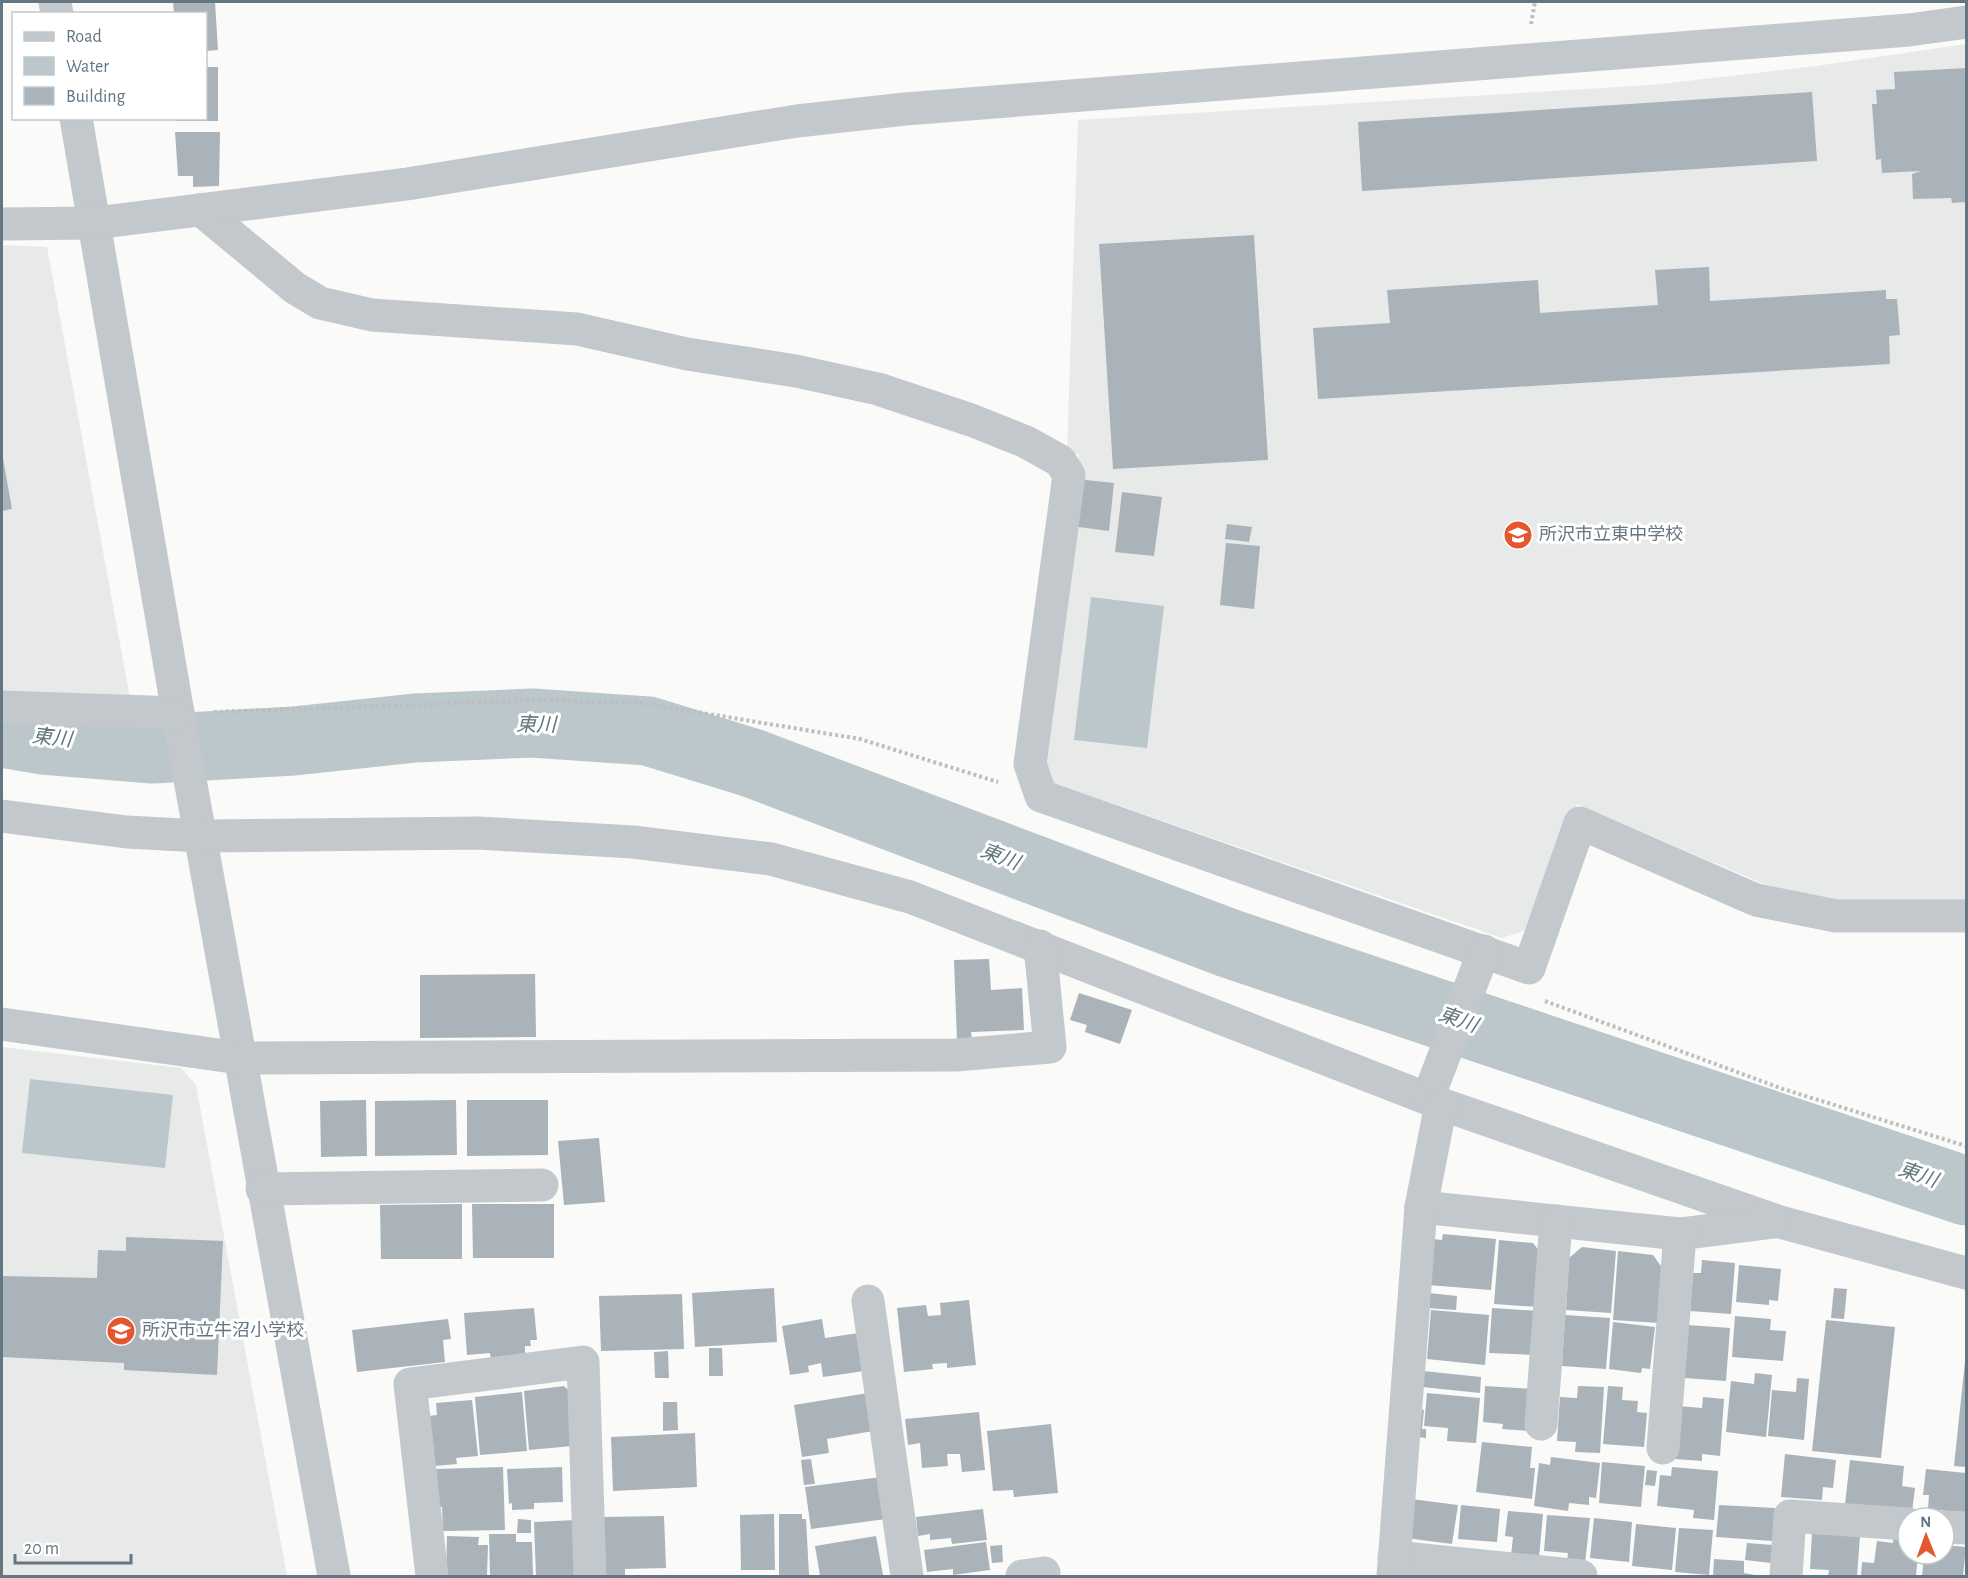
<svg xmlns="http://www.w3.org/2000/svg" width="1968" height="1578" viewBox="0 0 1968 1578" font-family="'Alegreya Sans','Noto Sans JP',sans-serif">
	<rect width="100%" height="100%" fill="#fafaf8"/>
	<g fill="#e8e9e9">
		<path d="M1966 44V900L1839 902 1771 887 1577 804 1524 931 1502 938 1050 782 1040 764 1079 454 1067 453 1078 120 1652 85 1816 66Z"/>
		<path d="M2 245 47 247 130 698 2 700Z"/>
		<path d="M2 1047 181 1068 196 1085 287 1576H2Z"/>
	</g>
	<g fill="#bbc7cb">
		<path d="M1091 597 1164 606 1147 748 1074 740Z"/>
		<path d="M30 1079 173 1095 165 1168 22 1153Z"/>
	</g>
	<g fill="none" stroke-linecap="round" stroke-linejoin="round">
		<path stroke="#bbc7cb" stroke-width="69" d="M2 733 43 740 153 749 294 741 415 728 532 723 648 731 752 763 1228 943 1966 1191"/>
	</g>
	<g fill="#aab3b9">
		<path d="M173 2H215L218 50 206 51V14H174Z"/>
		<path d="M206 67H218V121H176V118H206Z"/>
		<path d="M1966 68V202L1952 203 1951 198 1913 199 1912 174 1921 171 1882 173 1881 159 1876 160 1872 104H1877L1876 90 1895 89 1894 72Z"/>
		<path d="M1812 92 1817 161 1362 191 1358 122Z"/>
		<path d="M175 132H220L219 186 193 187V176H178Z"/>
		<path d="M1254 235 1268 460 1113 469 1099 244Z"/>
		<path d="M1709 267 1710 301 1886 290V299H1897L1900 335 1889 336 1890 364 1318 399 1313 328 1390 323 1387 290 1538 280 1540 313 1658 305 1655 270Z"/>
		<path d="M2 453 12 509 2 511Z"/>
		<path d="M1076 479 1114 483 1109 531 1071 526Z"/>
		<path d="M1122 492 1162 497 1154 556 1115 552Z"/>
		<path d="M1227 524 1252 527 1249 542 1225 539Z"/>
		<path d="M1226 543 1260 546 1254 609 1220 605Z"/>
		<path d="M989 959 991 990 1022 988 1024 1030 971 1032 972 1040 957 1041 954 960Z"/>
		<path d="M535 974 536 1037 420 1038V975Z"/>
		<path d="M1079 993 1132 1010 1120 1044 1085 1032 1087 1025 1070 1020Z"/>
		<path d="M366 1100 367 1156 321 1157 320 1101Z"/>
		<path d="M456 1100 457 1155 375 1156V1101Z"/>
		<path d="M467 1100H548V1155L467 1156Z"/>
		<path d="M599 1138 605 1202 564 1205 558 1141Z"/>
		<path d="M462 1204V1259H381L380 1205Z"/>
		<path d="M472 1204H554V1258H473Z"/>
		<path d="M1443 1234 1496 1239 1491 1290 1428 1285 1432 1239 1442 1240Z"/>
		<path d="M126 1237 223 1241 217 1375 124 1370V1363L2 1357V1276L97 1278 98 1250 126 1251Z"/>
		<path d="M1499 1240 1533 1243 1543 1256 1539 1307 1494 1304Z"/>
		<path d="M1582 1247 1616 1251 1611 1313 1566 1310 1569 1258Z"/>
		<path d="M1618 1251 1653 1255 1663 1269 1660 1323 1613 1320Z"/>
		<path d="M1702 1260 1735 1263 1731 1314 1690 1311 1693 1273H1701Z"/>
		<path d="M1739 1265 1781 1269 1778 1301 1769 1300V1305L1736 1302Z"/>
		<path d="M774 1288 777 1342 695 1347 692 1293Z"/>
		<path d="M1834 1288 1847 1289 1844 1319 1831 1318Z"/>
		<path d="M1429 1293 1457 1296 1456 1310 1427 1308Z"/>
		<path d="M682 1294 684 1349 601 1351 599 1296Z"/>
		<path d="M969 1300 976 1365 947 1368V1363L932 1364 933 1369 904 1372 897 1308 926 1305 928 1316 941 1315 940 1303Z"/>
		<path d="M534 1308 537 1340H530L531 1346H525V1357L491 1360 490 1353 467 1355 464 1313Z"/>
		<path d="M1492 1308 1539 1311 1537 1355 1489 1353Z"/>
		<path d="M1431 1310 1489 1315 1485 1365 1427 1359Z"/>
		<path d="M1565 1315 1610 1318 1606 1369 1562 1366Z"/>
		<path d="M1735 1316 1771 1319 1770 1330 1786 1331 1783 1361 1732 1357Z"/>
		<path d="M448 1319 451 1339 443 1340 445 1362 357 1372 352 1330Z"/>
		<path d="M822 1319 825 1338 865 1332 871 1370 823 1377 821 1363 808 1366 809 1372 790 1375 782 1326Z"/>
		<path d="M1826 1320 1895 1327 1881 1458 1812 1451Z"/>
		<path d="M1613 1322 1655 1327 1650 1369 1642 1368 1641 1373 1609 1369Z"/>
		<path d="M1688 1325 1730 1328 1726 1381 1684 1378Z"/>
		<path d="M709 1348H722L723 1376H709Z"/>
		<path d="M668 1351 669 1378H655L654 1352Z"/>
		<path d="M1965 1361H1966V1467L1954 1466Z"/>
		<path d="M1423 1371 1481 1377 1480 1393 1422 1387Z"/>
		<path d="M1755 1373 1772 1375 1766 1437 1726 1432 1731 1381 1754 1384Z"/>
		<path d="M1797 1378 1809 1379 1804 1440 1768 1436 1772 1390 1796 1392Z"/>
		<path d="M564 1386 569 1391 572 1446 529 1450 524 1391Z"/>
		<path d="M1485 1386 1533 1389 1530 1431 1502 1429 1503 1424 1483 1422Z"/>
		<path d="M1578 1386 1604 1387 1600 1453 1575 1452 1576 1442 1557 1441 1560 1397 1577 1398Z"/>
		<path d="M1608 1386 1623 1387 1622 1400 1638 1401 1637 1412 1647 1413 1644 1447 1603 1444Z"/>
		<path d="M522 1392 527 1451 480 1455 475 1397Z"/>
		<path d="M868 1393 873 1431 827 1439 829 1453 802 1457 794 1405Z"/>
		<path d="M1427 1393 1480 1398 1476 1443 1447 1441 1448 1428 1424 1426Z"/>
		<path d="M1703 1397 1724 1399 1720 1456 1702 1454V1461L1675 1459 1678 1406 1702 1408Z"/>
		<path d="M472 1400 478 1456 456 1458 457 1464 434 1466 429 1416 437 1415 436 1403Z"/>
		<path d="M663 1402H677L678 1430 663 1431Z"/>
		<path d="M1418 1409 1424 1410 1422 1429H1426V1438L1416 1437Z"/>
		<path d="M979 1412 985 1470 962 1472 960 1454H947L948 1466 922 1468 920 1443 908 1445 905 1419Z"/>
		<path d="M1051 1424 1058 1493 1014 1497 1013 1490 993 1491 987 1431Z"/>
		<path d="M695 1433 697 1487 613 1491 611 1437Z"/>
		<path d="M1482 1442 1532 1447 1530 1468H1535L1532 1499 1476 1492Z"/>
		<path d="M1785 1454 1836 1460 1833 1488 1823 1487 1822 1500 1781 1497Z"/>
		<path d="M1551 1457 1600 1463 1596 1498 1589 1497V1505L1569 1503 1568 1511 1534 1506 1539 1463 1550 1465Z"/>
		<path d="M811 1459 815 1484 804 1485 801 1460Z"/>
		<path d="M1850 1460 1904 1466 1902 1486 1915 1488 1912 1512 1845 1504Z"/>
		<path d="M1602 1462 1645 1466 1641 1507 1599 1503Z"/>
		<path d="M503 1467 505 1530 443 1531 442 1507H438L436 1469Z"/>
		<path d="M562 1467 563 1502 534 1503V1509L512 1510V1503L509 1504 507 1469Z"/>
		<path d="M1672 1467 1718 1471 1714 1520 1693 1518 1694 1510 1657 1506 1660 1475 1671 1476Z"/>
		<path d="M1926 1469 1966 1473V1513L1928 1509 1929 1495H1923Z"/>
		<path d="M1647 1470 1657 1471 1655 1486 1645 1485Z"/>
		<path d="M881 1477 886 1519 811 1529 805 1487Z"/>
		<path d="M1411 1499 1458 1505 1452 1544 1406 1538Z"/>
		<path d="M1461 1505 1500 1509 1497 1542 1458 1539Z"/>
		<path d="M1719 1505 1775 1508 1773 1541 1716 1537Z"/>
		<path d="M983 1509 987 1540 952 1544 951 1538 930 1540V1534L918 1536 916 1517Z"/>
		<path d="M1508 1511 1543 1514 1539 1558 1511 1556 1513 1537 1505 1536Z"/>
		<path d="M774 1514 775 1570H741L740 1515Z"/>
		<path d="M779 1514H802V1519H806L809 1575H779Z"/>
		<path d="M1547 1515 1590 1518 1585 1564 1567 1562 1568 1553 1544 1551Z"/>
		<path d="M664 1516 666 1568 625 1569V1576H602L601 1517Z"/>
		<path d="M1594 1518 1632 1522 1629 1562 1590 1558Z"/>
		<path d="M518 1519 531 1520V1533H517Z"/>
		<path d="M576 1520 578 1575 536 1576 534 1522Z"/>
		<path d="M1636 1524 1676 1528 1672 1570 1632 1566Z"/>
		<path d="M1679 1528 1713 1530 1709 1575 1675 1572Z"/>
		<path d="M1812 1532 1860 1536 1857 1576H1828L1829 1570 1810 1569Z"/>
		<path d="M489 1534H516V1542H532L533 1576H490Z"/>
		<path d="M447 1536 479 1537 478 1545H488L487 1576H446Z"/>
		<path d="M876 1536 883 1575 820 1576 815 1546Z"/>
		<path d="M1893 1539 1908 1541V1554H1918L1916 1576H1861L1862 1562 1874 1563 1877 1541 1893 1543Z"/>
		<path d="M986 1542 990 1570 953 1575V1569L927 1572 924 1550Z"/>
		<path d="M1747 1543 1773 1545 1771 1563 1745 1560Z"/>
		<path d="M1002 1545 1003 1562 992 1563 990 1546Z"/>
		<path d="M1944 1545 1966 1547 1963 1576H1922L1924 1554H1944Z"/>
		<path d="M1714 1559 1744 1561V1573L1760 1576H1713Z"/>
	</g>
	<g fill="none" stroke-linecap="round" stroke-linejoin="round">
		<g stroke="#bbbfc2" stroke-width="4" stroke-dasharray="3 3" stroke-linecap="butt">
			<path d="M1531 24 1535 2"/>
			<path d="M214 712 543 700 642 703 860 739 998 782"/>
			<path d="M1545 1001 1783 1089 1966 1146"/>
		</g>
		<g stroke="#c3c8cc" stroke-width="33">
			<path d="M55 2 57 14"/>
			<path d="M76 118 178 713 334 1576"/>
			<path d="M201 210 295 288 320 303 372 315 577 329 687 354 796 371 878 389 971 420 1026 442 1060 461 1069 475 1030 764 1041 796 1529 968 1580 823 1756 900 1836 916H1966"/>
			<path d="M2 224 95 223 407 184 797 121 905 109 1909 30 1966 22"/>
			<path d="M2 707 178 713"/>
			<path d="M2 816 127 832 201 836 478 833 633 842 771 859 910 897 1441 1104 1780 1222 1966 1273"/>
			<path d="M2 1024 239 1058 956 1055 1050 1047 1040 946"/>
			<path d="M1428 1098 1484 951"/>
			<path d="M262 1189 542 1185"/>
			<path d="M1421 1207 1680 1234 1774 1222"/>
			<path d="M868 1301 907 1576"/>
			<path d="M1541 1424 1556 1221"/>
			<path d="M1663 1448 1680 1234"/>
			<path d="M1944 1527 1966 1528"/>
			<path d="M1394 1557 1581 1576"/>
			<path d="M432 1576 410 1384 583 1362 590 1576"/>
			<path d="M1022 1576 1044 1573"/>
			<path d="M1393 1576 1421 1207 1441 1104"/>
			<path d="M1786 1576 1790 1516 1908 1524"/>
		</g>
	</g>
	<defs>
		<g id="school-disc" transform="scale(1.5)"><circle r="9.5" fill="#e4572e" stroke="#fff"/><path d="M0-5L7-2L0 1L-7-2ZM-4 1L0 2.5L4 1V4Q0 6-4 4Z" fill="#fff"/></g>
	</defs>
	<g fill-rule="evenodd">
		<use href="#school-disc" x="1518" y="535"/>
		<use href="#school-disc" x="121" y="1331"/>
	</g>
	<g text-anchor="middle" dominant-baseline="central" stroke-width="6" stroke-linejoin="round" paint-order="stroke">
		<g font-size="18" fill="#657683" stroke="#fff" text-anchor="start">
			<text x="1539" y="535">所沢市立東中学校</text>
			<text x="142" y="1331">所沢市立牛沼小学校</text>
		</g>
		<g font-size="20" font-style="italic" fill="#60757c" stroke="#fff">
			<text transform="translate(536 725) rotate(1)">東川</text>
			<text transform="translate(52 738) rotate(6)">東川</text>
			<text transform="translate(1000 857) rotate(21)">東川</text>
			<text transform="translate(1458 1020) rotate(19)">東川</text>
			<text transform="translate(1918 1175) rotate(19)">東川</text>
		</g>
	</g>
	<rect width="1968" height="1578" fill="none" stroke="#657683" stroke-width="6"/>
	<rect x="12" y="12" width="195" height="108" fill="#ffffff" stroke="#c1c8cd" stroke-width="1.5"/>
	<rect x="24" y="32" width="30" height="9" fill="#c3c8cc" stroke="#c1c8cd" stroke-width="1.5"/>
	<text x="66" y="42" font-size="18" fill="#657683">Road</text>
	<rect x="24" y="57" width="30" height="18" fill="#bbc7cb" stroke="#c1c8cd" stroke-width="1.5"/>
	<text x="66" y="72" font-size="18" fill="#657683">Water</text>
	<rect x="24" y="87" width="30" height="18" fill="#aab3b9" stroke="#c1c8cd" stroke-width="1.5"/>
	<text x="66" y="102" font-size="18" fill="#657683">Building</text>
	<g transform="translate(1926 1536) rotate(359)"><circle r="28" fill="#ffffff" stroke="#c1c8cd" stroke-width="1.5"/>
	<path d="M0-4.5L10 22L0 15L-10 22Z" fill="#e4572e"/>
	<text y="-9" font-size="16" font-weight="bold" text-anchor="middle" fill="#657683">N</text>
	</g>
	<path d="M15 1554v9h116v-9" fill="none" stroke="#657683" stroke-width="3"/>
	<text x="24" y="1554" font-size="18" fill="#657683" stroke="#ffffff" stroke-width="4.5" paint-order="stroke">20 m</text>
</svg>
